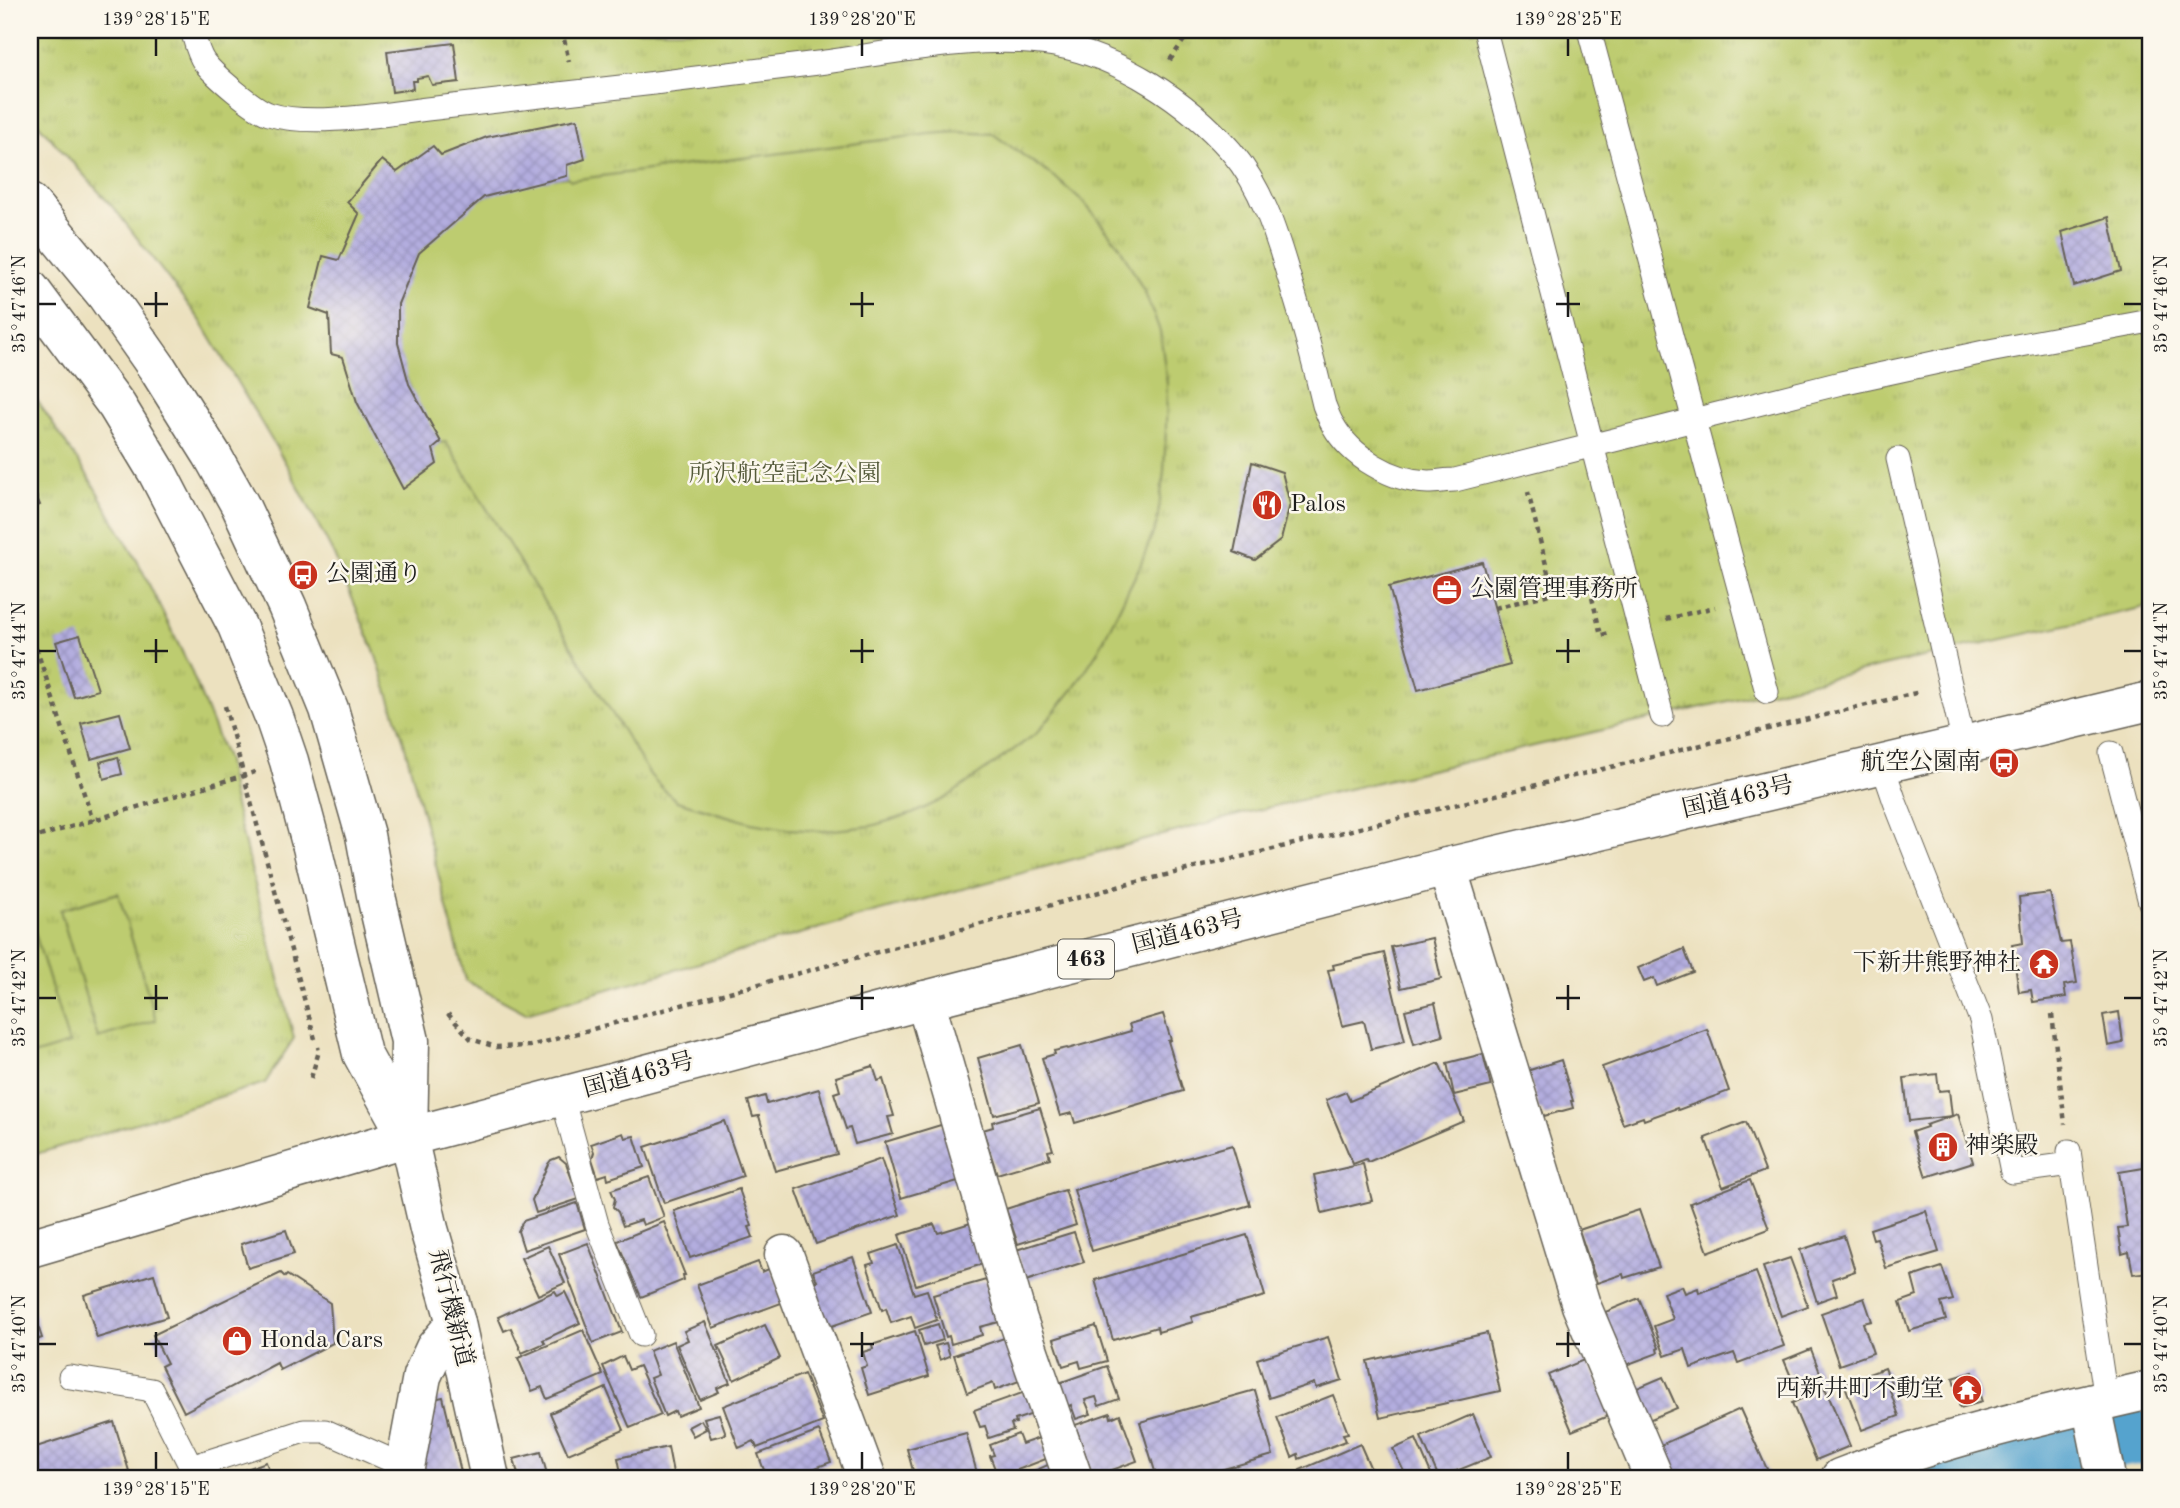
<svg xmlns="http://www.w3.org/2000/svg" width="2180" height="1508" viewBox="0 0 2180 1508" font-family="'Old Standard TT','Noto Serif JP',serif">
	<defs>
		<pattern id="grass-tufts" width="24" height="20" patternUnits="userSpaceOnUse" patternTransform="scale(1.75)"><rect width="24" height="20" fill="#bdcc6f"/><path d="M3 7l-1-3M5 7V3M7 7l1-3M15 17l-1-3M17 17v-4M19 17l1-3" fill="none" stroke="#a2af60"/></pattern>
		<pattern id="building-cross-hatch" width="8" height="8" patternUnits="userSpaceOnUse" patternTransform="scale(1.75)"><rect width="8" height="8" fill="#b3addf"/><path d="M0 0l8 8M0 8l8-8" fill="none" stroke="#9994bf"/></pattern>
	</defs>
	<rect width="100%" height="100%" fill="#fbf7ec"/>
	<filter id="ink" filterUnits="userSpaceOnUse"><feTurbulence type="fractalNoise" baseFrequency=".0143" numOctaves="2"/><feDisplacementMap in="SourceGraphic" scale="14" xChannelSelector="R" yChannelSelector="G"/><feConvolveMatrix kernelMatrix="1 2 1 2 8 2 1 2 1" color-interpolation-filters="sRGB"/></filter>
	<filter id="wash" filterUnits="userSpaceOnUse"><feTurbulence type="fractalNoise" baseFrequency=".00686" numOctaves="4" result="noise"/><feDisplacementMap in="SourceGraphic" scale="28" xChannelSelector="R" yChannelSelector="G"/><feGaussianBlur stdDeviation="1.57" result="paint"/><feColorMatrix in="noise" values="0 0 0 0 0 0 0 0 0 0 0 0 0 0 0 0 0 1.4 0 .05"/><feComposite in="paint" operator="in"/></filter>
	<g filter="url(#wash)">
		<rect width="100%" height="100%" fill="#ece1bf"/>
		<g fill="url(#grass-tufts)" stroke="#6c7446" stroke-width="2">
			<path d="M30 30H2150V606L1767 692 1249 812 855 918 526 1013 466 981 403 739 374 650 334 555 289 469 200 320 117 212 30 115Z"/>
			<path d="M30 390 88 476 139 564 190 668 227 761 232 794 294 1038 265 1083 30 1156Z"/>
		</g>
		<g fill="#bdcc6f" stroke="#6c7446" stroke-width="2">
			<path d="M957 132 993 134 1058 180 1086 205 1119 245 1145 293 1160 331 1167 384 1166 428 1164 472 1157 523 1139 568 1098 651 1074 688 1037 733 946 798 912 814 871 826 824 831 788 829 751 823 677 801 665 791 650 775 446 442 439 443C420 407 397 371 395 329 393 300 411 256 432 235 441 226 472 204 484 197 506 184 542 180 567 177L571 180 929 134Z"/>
			<path d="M118 893 156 1020 98 1038 60 910Z"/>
			<path d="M30 917 69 1044 30 1056Z"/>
		</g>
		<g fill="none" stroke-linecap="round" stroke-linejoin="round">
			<path stroke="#55a3ce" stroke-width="68" d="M1946 1478 2080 1441 2150 1428"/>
		</g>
		<g id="blocks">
			<g fill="url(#building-cross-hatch)">
				<path d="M454 43 459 82 432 85 428 76 417 78V81H412L413 89 392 92 387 51Z"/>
				<path d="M577 119 585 159 567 165V176L484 197 419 253 398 304V343L409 384 441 442 433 449 437 464 403 489 357 402 343 357 331 354 329 315 310 308 323 256 339 260 359 214 347 202 382 160 397 172 433 146 441 155 487 137Z"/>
				<path d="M2109 217 2121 271 2074 286 2062 232Z"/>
				<path d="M1252 462 1282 472 1290 504 1281 540 1255 560 1234 552Z"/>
				<path d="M30 480 40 505 30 509Z"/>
				<path d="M1482 562 1510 665 1418 690 1389 587Z"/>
				<path d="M80 635 98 690 74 697 56 642Z"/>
				<path d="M120 713 130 748 91 759 81 723Z"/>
				<path d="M118 757 122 774 104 779 100 762Z"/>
				<path d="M2050 893 2061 943 2070 942 2077 983 2064 985 2066 997 2033 1002 2031 990 2019 992 2012 945 2023 943 2019 897Z"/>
				<path d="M1432 938 1441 979 1401 988 1391 947Z"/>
				<path d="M1684 949 1693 972 1657 986 1654 978 1644 982 1638 968Z"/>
				<path d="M1384 953 1405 1041 1371 1049 1364 1021 1342 1026 1328 970 1334 969 1333 965Z"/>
				<path d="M1435 1003 1443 1036 1414 1044 1405 1010Z"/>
				<path d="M2119 1012 2123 1043 2108 1046 2103 1015Z"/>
				<path d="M1163 1014 1171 1040 1168 1041 1183 1091 1075 1123 1072 1113 1060 1116 1042 1058 1055 1054 1054 1051 1067 1048 1068 1049 1131 1031 1129 1024Z"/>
				<path d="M1707 1029 1729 1091 1678 1110 1677 1108 1644 1120 1643 1117 1623 1124 1602 1067Z"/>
				<path d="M1022 1045 1039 1103 994 1115 978 1058Z"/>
				<path d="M1483 1054 1491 1086 1454 1095 1447 1063Z"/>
				<path d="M1561 1060 1573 1101H1571L1573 1108 1544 1116 1542 1110 1539 1111 1527 1071Z"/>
				<path d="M1439 1063 1464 1121 1368 1162 1366 1159 1353 1164 1326 1100 1346 1092 1350 1101Z"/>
				<path d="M873 1066 878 1081 883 1079 894 1116 888 1117 893 1134 855 1144 850 1128 846 1129 834 1093 840 1091 836 1077Z"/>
				<path d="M1937 1074 1939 1091 1949 1090 1952 1116 1909 1121 1904 1078Z"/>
				<path d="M819 1089 837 1154 775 1171 759 1116 753 1117 748 1101 765 1096 767 1104Z"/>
				<path d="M1040 1108 1053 1150 1048 1151 1050 1158 997 1174 983 1130 993 1127 992 1122Z"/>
				<path d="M1958 1114 1973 1162 1926 1177 1912 1132 1927 1127 1926 1125Z"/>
				<path d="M724 1121 743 1176 664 1203 645 1147Z"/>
				<path d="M1746 1122 1765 1171 1723 1187 1705 1138Z"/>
				<path d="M944 1124 961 1180 901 1198 885 1142Z"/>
				<path d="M623 1133 625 1138 634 1136 644 1167 608 1179 607 1174 598 1177 592 1159 594 1152 591 1144Z"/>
				<path d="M1232 1145 1250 1205 1092 1251 1074 1190Z"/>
				<path d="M559 1157 566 1163 579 1199 536 1213 532 1200 548 1164 551 1160Z"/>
				<path d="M881 1159 900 1215 816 1244 796 1189Z"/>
				<path d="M1363 1164 1372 1201 1322 1213 1314 1175Z"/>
				<path d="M2150 1167V1272L2133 1274 2129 1252 2122 1254 2118 1228 2127 1227 2119 1172Z"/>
				<path d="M649 1177 664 1217 643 1225 641 1220 623 1226 618 1212 613 1207 615 1199 611 1190Z"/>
				<path d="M1750 1180 1769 1229 1708 1252 1690 1203Z"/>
				<path d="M739 1189 752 1226 749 1227 753 1237 690 1258 674 1211Z"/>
				<path d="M1065 1190 1076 1225 1018 1244 1006 1209Z"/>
				<path d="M577 1203 585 1229 524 1250 518 1231 523 1221Z"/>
				<path d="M1639 1210 1659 1267 1624 1278 1623 1274 1597 1283 1579 1230Z"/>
				<path d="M1926 1211 1939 1252 1886 1268 1877 1238 1873 1239 1870 1229Z"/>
				<path d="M977 1221 989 1262 916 1285 899 1235 934 1224 938 1233Z"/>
				<path d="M664 1222 685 1275H683L684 1280 641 1297 617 1241Z"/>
				<path d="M286 1230 294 1254 248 1268 241 1244Z"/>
				<path d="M1074 1232 1084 1262 1026 1281 1016 1250Z"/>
				<path d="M1247 1235 1265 1296 1191 1317 1193 1322 1158 1332 1157 1327 1113 1340 1095 1280Z"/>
				<path d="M1844 1236 1855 1271 1832 1279 1837 1295 1817 1302 1800 1250Z"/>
				<path d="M588 1243 622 1332 593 1343 559 1254Z"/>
				<path d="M898 1245 914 1294 927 1290 937 1320 915 1328 911 1316 891 1323 886 1308 882 1310 867 1265 874 1263 871 1254Z"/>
				<path d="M548 1246 565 1283 538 1295 521 1258Z"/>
				<path d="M853 1257 872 1312 826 1328 810 1283 817 1281 813 1271Z"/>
				<path d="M1790 1258 1808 1306 1781 1316 1763 1267Z"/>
				<path d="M758 1262 762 1272 771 1268 784 1302 713 1328 697 1285Z"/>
				<path d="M1942 1267 1953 1300 1941 1303 1946 1320 1909 1331 1900 1302 1917 1296 1912 1277Z"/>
				<path d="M1756 1272 1784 1346 1738 1363 1734 1353 1691 1368 1685 1349 1665 1356 1654 1326 1673 1319 1663 1293 1682 1286 1685 1293 1698 1288 1699 1293Z"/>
				<path d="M281 1273 285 1277 287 1275 330 1303 333 1343 280 1370 277 1363 184 1412 161 1366 167 1363 153 1335Z"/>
				<path d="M154 1274 167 1317 97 1338 84 1295Z"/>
				<path d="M986 1280 999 1322 980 1327 982 1335 951 1344 949 1336 946 1337 933 1295Z"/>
				<path d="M555 1291 558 1296 565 1292 580 1323 543 1340 545 1343 522 1353 511 1328 504 1331 498 1317Z"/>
				<path d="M1639 1298 1659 1348 1657 1349 1658 1353 1626 1365 1603 1313Z"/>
				<path d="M1864 1298 1872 1321 1863 1323 1873 1353 1839 1365 1821 1313Z"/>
				<path d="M30 1307H32L42 1338 30 1342Z"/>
				<path d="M705 1322 730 1383 717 1388 719 1392 700 1400 677 1345 688 1340 684 1331Z"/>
				<path d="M938 1324 943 1340 924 1346 919 1330Z"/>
				<path d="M765 1325 780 1358 734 1380 718 1346Z"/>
				<path d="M1096 1326 1107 1361 1081 1368 1079 1361 1063 1366 1054 1339Z"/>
				<path d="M583 1330 603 1375 547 1399 542 1387 532 1391 518 1358Z"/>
				<path d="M915 1331 929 1376 869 1395 861 1368 867 1366 863 1352 873 1349 872 1345Z"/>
				<path d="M1487 1333 1500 1391 1380 1418 1367 1361Z"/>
				<path d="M1013 1335 1027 1378 995 1390 993 1383 967 1393 954 1355Z"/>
				<path d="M1328 1337 1342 1380 1316 1388 1314 1383 1269 1398 1257 1359Z"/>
				<path d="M673 1341 699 1407 677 1416 675 1411 665 1416 650 1378 658 1375 649 1351Z"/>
				<path d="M946 1343 950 1356 940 1360 935 1346Z"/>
				<path d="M1811 1349 1825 1386 1799 1396 1784 1360Z"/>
				<path d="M623 1356 629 1370 639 1366 661 1415 630 1428 603 1366Z"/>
				<path d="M1586 1359 1613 1414 1572 1431 1548 1375Z"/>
				<path d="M1107 1366 1119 1399 1099 1406 1096 1397 1085 1400 1091 1414 1076 1419 1071 1405 1065 1408 1059 1383Z"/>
				<path d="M1885 1368 1893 1387 1889 1388 1899 1416 1862 1430 1844 1383Z"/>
				<path d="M1973 1372 1982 1402 1960 1408 1953 1378Z"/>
				<path d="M804 1374 823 1422 757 1448 754 1441 739 1448 723 1406Z"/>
				<path d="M1663 1377 1677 1408 1644 1422 1630 1391Z"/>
				<path d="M606 1388 624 1430 568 1454 550 1413Z"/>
				<path d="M1825 1388 1850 1446 1816 1460 1792 1403Z"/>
				<path d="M1255 1390 1273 1455 1192 1478H1157L1140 1422Z"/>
				<path d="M1028 1391 1036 1413 1015 1420 1016 1423 1011 1424 1013 1430 989 1438 985 1426 980 1427 974 1410Z"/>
				<path d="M1333 1395 1348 1433 1343 1434 1346 1441 1299 1459 1298 1454 1292 1457 1277 1417Z"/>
				<path d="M443 1397 461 1472 437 1478H419L431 1409 436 1408 434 1399Z"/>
				<path d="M1740 1409 1771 1478H1668L1654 1448Z"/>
				<path d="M1110 1413 1111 1418 1120 1414 1137 1461 1093 1477 1075 1425Z"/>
				<path d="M719 1414 726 1434 711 1438 704 1418Z"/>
				<path d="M1473 1414 1491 1457 1439 1478 1421 1437Z"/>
				<path d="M701 1420 706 1429 693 1436 688 1427Z"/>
				<path d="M114 1422 129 1471 105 1478H30V1449Z"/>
				<path d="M819 1431 831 1462 789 1478H767L758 1454Z"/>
				<path d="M966 1433 977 1473 958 1478H941L940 1474 915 1478 907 1449Z"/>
				<path d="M1018 1434 1022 1444 1039 1438 1051 1457 1002 1476 1001 1473 997 1474 990 1456 994 1455 990 1445Z"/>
				<path d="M1416 1439 1433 1478H1407L1393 1449Z"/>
				<path d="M1360 1444 1375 1478H1304L1300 1470Z"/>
				<path d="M668 1447 674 1478H622L618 1458Z"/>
				<path d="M541 1452 548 1478H519L514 1459Z"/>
				<path d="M266 1462 272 1478H221Z"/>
				<path d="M1052 1463 1059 1478H1019Z"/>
			</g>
		</g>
	</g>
	<g filter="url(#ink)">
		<use href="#blocks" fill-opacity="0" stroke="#656155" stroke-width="2"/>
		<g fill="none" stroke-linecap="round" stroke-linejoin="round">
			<g stroke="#656155" stroke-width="25">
				<g id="lane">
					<path d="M192 30C195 40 198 54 204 62 215 76 254 109 269 114 311 128 391 113 436 108 563 94 691 79 818 63 889 53 984 33 1054 45 1121 57 1187 101 1231 151 1262 187 1276 233 1289 277 1302 319 1314 362 1324 405 1327 412 1329 419 1333 425 1351 457 1392 481 1428 482 1437 482 1446 480 1455 480L1841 383 1989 351 2150 321"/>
					<path d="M1485 30 1662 716"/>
					<path d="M1589 30 1767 692"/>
					<path d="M1898 459 1964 744"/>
					<path d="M2111 753 2150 902"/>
					<path d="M1882 764 1895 802 1981 1020 2012 1172 2071 1164"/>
					<path d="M562 1097 597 1224 641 1335"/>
					<path d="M2069 1151 2106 1400"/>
					<path d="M70 1377 152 1390 191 1467 304 1431H325L404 1466"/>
				</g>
			</g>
			<g stroke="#656155" stroke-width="41">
				<g id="street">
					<path d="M1447 867 1581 1305 1654 1478"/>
					<path d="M925 1000 1018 1320 1073 1478"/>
					<path d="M784 1255 867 1478"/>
					<path d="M2091 1404 2106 1478"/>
					<path d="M403 1478 422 1376 435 1348 456 1323"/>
					<path d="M1840 1478C1940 1438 2045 1414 2150 1390"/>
				</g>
			</g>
			<g stroke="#656155" stroke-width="41">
				<g id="secondary">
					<path d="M30 203 106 295 158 369 212 455 240 505 287 606 329 709 365 835 377 900 410 1041 408 1137 429 1229 456 1323 490 1478"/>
					<path d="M30 289 117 406 157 472 237 626 274 717 289 761 312 847 362 1054 407 1136"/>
				</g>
			</g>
			<g stroke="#656155" stroke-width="41">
				<path id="highway" d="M30 1248 408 1137 925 1000 1447 867 2150 701"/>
			</g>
			<g stroke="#656155" stroke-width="4.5" stroke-dasharray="5 5" stroke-linecap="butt">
				<path d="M562 30 569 62"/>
				<path d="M1170 60 1191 30"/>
				<path d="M1553 593 1589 585 1601 635 1610 633"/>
				<path d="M1495 608 1553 593 1528 492"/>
				<path d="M1666 619 1715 607"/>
				<path d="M30 629 93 821"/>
				<path d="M225 706 315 1039"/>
				<path d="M30 839 255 772"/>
				<path d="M448 1014 471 1039 496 1047 530 1046 1129 884 1920 692"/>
				<path d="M2052 1014 2065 1124"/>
				<path d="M311 1078 319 1051 318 1047"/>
			</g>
			<use href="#lane" stroke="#fff" stroke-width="23"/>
			<use href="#street" stroke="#fff" stroke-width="38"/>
			<use href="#secondary" stroke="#fff" stroke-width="38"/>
			<use href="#highway" stroke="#fff" stroke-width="38"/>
		</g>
	</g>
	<path fill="none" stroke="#1c1c1c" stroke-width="2.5" d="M156 38V56M862 38V56M1568 38V56M156 292V317M862 292V317M1568 292V317M38 304H56M144 304H168M850 304H874M1556 304H1580M2124 304H2142M156 639V663M862 639V663M1568 639V663M38 651H56M144 651H168M850 651H874M1556 651H1580M2124 651H2142M156 985V1010M862 985V1010M1568 985V1010M38 998H56M144 998H168M850 998H874M1556 998H1580M2124 998H2142M156 1332V1357M862 1332V1357M1568 1332V1357M38 1344H56M144 1344H168M850 1344H874M1556 1344H1580M2124 1344H2142M156 1452V1470M862 1452V1470M1568 1452V1470"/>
	<defs>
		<g id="restaurant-disc" transform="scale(1.575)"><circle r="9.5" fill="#c8321e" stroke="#fbf7ec"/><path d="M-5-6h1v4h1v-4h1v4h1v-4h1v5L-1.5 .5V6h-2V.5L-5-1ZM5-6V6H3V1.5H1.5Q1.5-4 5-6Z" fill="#fff"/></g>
		<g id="bus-disc" transform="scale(1.575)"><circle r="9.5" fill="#c8321e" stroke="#fbf7ec"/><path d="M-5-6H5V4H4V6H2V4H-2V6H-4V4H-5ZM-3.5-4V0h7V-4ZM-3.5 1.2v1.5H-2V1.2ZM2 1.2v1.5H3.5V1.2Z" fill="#fff"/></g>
		<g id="office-disc" transform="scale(1.575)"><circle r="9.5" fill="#c8321e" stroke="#fbf7ec"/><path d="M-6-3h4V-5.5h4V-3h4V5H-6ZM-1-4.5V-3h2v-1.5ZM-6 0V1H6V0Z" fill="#fff"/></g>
		<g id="temple-disc" transform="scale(1.575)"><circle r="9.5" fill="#c8321e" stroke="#fbf7ec"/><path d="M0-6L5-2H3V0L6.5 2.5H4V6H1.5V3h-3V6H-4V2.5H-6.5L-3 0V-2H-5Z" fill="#fff"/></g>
		<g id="building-disc" transform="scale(1.575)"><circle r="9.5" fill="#c8321e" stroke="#fbf7ec"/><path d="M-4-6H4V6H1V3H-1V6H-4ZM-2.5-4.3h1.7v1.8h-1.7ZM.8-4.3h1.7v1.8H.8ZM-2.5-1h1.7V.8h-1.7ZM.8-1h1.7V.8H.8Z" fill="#fff"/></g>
		<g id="shop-disc" transform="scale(1.575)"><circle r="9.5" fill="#c8321e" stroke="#fbf7ec"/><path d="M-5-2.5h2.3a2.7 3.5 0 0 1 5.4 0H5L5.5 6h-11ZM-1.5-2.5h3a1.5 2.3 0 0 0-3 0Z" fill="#fff"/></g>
	</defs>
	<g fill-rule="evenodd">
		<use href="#restaurant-disc" x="1267" y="505"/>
		<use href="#bus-disc" x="303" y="575"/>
		<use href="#office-disc" x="1447" y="590"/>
		<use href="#bus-disc" x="2004" y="763"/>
		<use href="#temple-disc" x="2044" y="964"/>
		<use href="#building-disc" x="1943" y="1147"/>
		<use href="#shop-disc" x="237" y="1341"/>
		<use href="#temple-disc" x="1967" y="1390"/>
	</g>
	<g text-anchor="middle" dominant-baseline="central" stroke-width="5" stroke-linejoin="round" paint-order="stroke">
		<rect fill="#fbf7ec" stroke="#5f5e5a" stroke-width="2" x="1058" y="939.5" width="56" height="39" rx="5"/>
		<g font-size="23" font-weight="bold" fill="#1c1c1c">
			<text x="1086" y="959">463</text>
		</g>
		<g font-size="24" fill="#545a39" stroke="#fbf7ec">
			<text x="785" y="475">所沢航空記念公園</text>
		</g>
		<g font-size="24" fill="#1c1c1c" stroke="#fbf7ec" text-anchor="start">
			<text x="1290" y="505">Palos</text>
			<text x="326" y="575">公園通り</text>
			<text x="1470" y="590">公園管理事務所</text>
			<text x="1981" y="763" text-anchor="end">航空公園南</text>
			<text x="2021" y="964" text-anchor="end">下新井熊野神社</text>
			<text x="1966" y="1147">神楽殿</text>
			<text x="260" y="1341">Honda Cars</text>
			<text x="1944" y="1390" text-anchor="end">西新井町不動堂</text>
		</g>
		<g font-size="24" fill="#1c1c1c" stroke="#fbf7ec">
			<text transform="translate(1738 798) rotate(-13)">国道463号</text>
			<text transform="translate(1188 933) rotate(-14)">国道463号</text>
			<text transform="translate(639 1076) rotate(-15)">国道463号</text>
			<text transform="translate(450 1308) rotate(76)">飛行機新道</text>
		</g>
	</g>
	<rect width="2180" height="1508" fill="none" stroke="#fbf7ec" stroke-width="77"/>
	<rect x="38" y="38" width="2104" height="1432" fill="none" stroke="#1c1c1c" stroke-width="2.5"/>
	<g font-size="18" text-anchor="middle" fill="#1c1c1c">
		<text x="156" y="25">139°28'15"E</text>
		<text x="862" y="25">139°28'20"E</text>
		<text x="1568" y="25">139°28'25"E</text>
		<text transform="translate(19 304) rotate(-90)" y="6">35°47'46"N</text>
		<text transform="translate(2161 304) rotate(-90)" y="6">35°47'46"N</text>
		<text transform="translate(19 651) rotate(-90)" y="6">35°47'44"N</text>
		<text transform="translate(2161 651) rotate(-90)" y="6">35°47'44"N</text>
		<text transform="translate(19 998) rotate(-90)" y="6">35°47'42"N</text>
		<text transform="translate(2161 998) rotate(-90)" y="6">35°47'42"N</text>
		<text transform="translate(19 1344) rotate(-90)" y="6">35°47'40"N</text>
		<text transform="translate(2161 1344) rotate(-90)" y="6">35°47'40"N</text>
		<text x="156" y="1495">139°28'15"E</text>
		<text x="862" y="1495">139°28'20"E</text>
		<text x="1568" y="1495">139°28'25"E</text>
	</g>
</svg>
